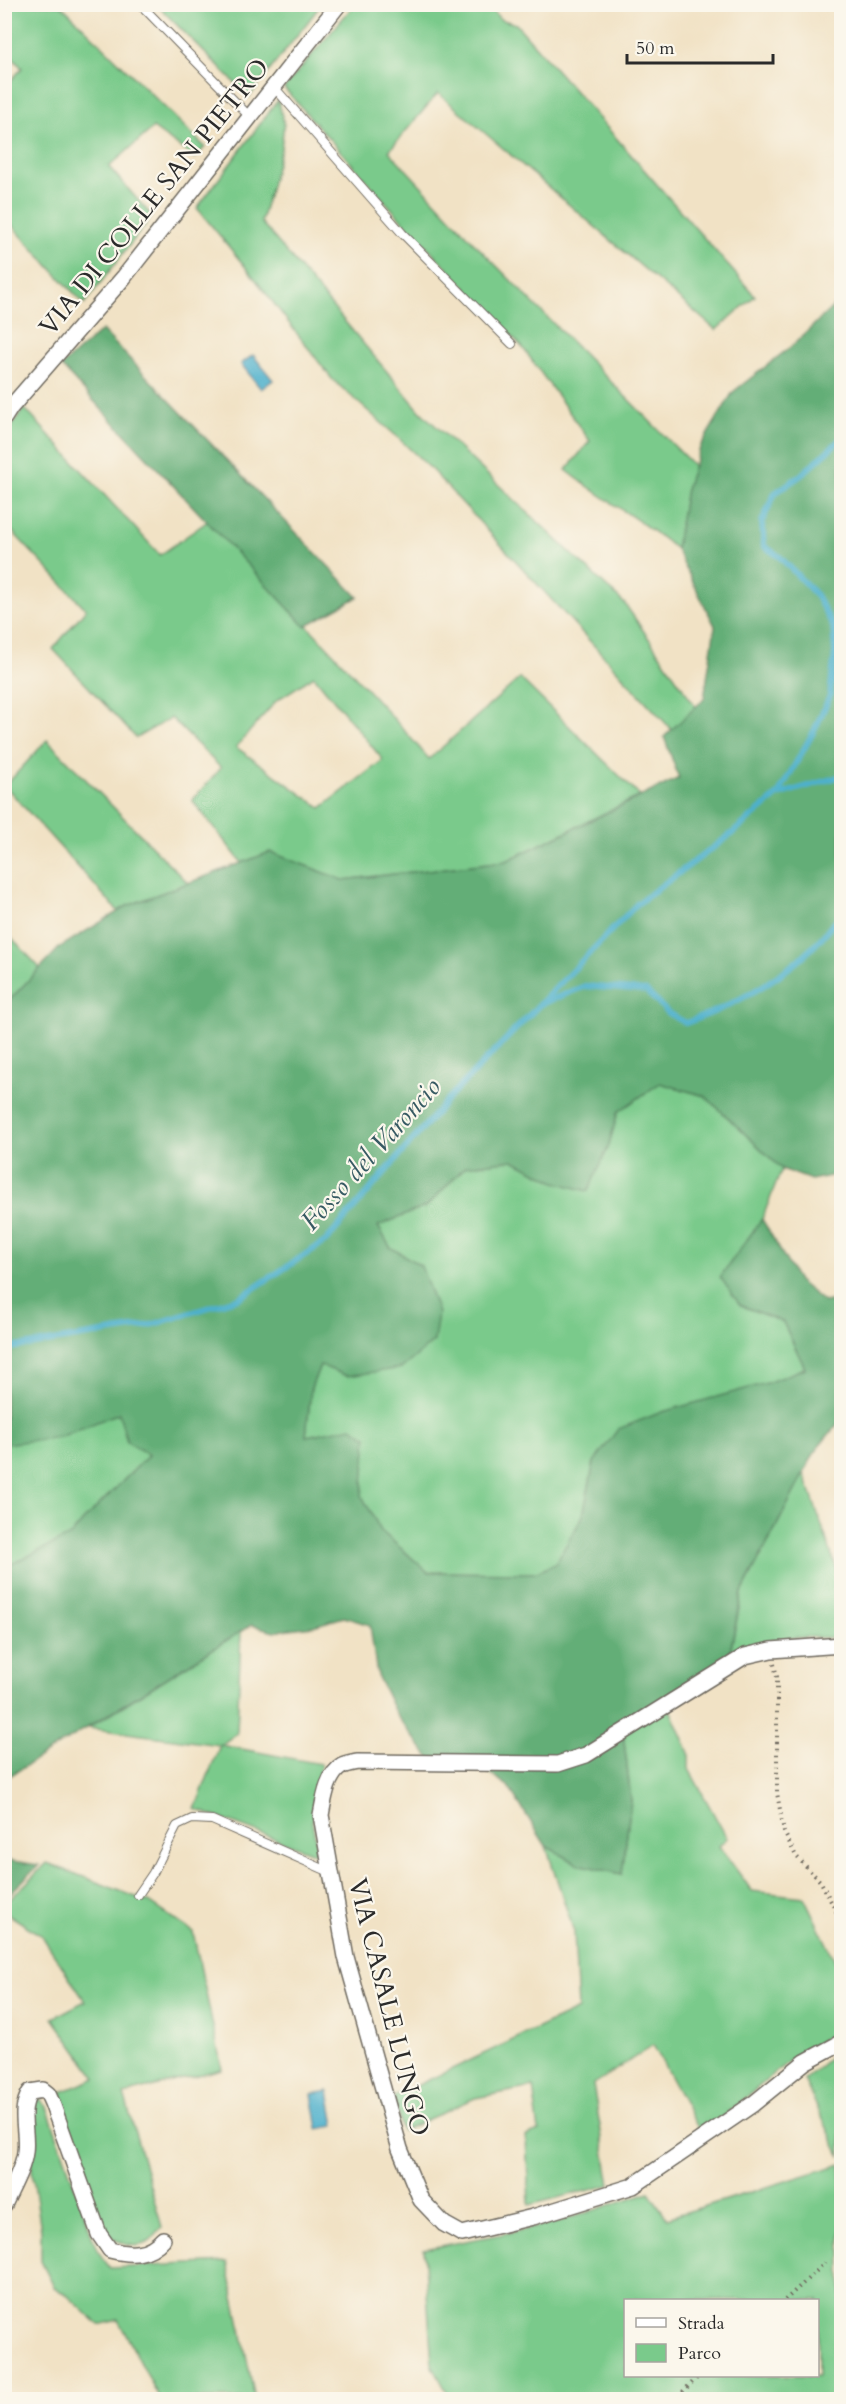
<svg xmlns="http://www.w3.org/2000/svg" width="846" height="2404" viewBox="0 0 846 2404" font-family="Cardo,serif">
	<rect width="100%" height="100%" fill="#fbf7ec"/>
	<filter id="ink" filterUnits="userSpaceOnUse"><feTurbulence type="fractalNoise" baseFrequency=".0167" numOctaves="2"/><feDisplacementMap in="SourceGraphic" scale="12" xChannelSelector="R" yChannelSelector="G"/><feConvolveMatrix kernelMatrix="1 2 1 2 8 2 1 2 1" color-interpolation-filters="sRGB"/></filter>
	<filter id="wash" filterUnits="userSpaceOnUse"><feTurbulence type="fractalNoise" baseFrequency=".008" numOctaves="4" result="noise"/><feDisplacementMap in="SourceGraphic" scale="24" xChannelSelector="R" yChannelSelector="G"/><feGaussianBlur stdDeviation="1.35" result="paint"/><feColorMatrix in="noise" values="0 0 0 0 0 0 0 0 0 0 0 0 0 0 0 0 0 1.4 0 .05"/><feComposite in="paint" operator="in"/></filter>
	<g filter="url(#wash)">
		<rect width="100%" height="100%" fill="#f1e2c5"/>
		<g fill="#7aca8b" stroke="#527a5b" stroke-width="1.5" fill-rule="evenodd">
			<path d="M5 4 61 5 205 147 195 158 153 128 109 167 152 216 84 304 5 218V87L22 68 5 50Z"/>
			<path d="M157 5H321L249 97Z"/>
			<path d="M354 5H488L500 19 516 24 755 296 716 330 438 93 389 151 477 246 694 466 686 489 676 549C641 520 601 498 566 470L590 441 523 348 399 217 284 88Z"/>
			<path d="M278 100 284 124 281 149 261 222 421 412 625 604 696 707 672 730 429 467 394 434 332 379 252 275 197 208Z"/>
			<path d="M24 408 160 555 208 521C282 600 359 677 429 759L520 678 640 796 506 861 343 880 270 852 242 863 192 800 221 768 171 718 136 738 53 649 86 609 5 524 4 439ZM314 676 383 760 321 808 236 747 277 700Z"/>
			<path d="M47 740 188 883 127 906 118 911 5 786Z"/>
			<path d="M5 931 40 968 5 1005H4Z"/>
			<path d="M660 1083 705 1096 782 1169 762 1219 720 1277 747 1308 783 1322 805 1368 594 1462 583 1516 555 1565 535 1573 428 1572 381 1531 362 1496 366 1437 306 1436 311 1388 320 1365 347 1376 421 1266 390 1247 378 1226 427 1206 466 1166 513 1160 555 1182 608 1148 618 1112Z"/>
			<path d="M120 1413 149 1455 83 1521 70 1537 5 1567V1444L100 1420Z"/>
			<path d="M804 1473 841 1582V1638C802 1636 766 1636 730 1654L742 1593Z"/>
			<path d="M241 1631 237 1733 221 1745 321 1764 312 1822 319 1855 195 1809 220 1745 88 1728Z"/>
			<path d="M668 1705 689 1753V1769L727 1838 719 1846 752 1891 804 1897 841 1973V2028L796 2055 702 2135 653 2045 593 2085 610 2185 529 2205 526 2136 539 2131 533 2087 475 2098 402 2131 393 2097 578 2009 574 1932 546 1846 578 1864 622 1874 631 1800 623 1733Z"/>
			<path d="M47 1863 149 1902 193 1932 222 2069 124 2094 162 2227C158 2232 154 2239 149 2242 133 2251 115 2242 104 2230L57 2094 96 2078 53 2018 85 2001 42 1936 5 1912V1904Z"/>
			<path d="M841 2048 842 2051 841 2157 804 2080Z"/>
			<path d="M39 2098 47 2107 97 2250 110 2268 227 2262 255 2399H160L118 2320 99 2325 68 2296 54 2287 41 2261V2230L30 2157 29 2106 33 2099Z"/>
			<path d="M841 2164V2399H451L432 2365 424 2249 549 2225 649 2192 667 2218ZM626 2300H818V2376H626Z"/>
		</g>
		<g fill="#63ae77" stroke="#476c51" stroke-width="1.5">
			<path d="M841 299V1174L811 1180 782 1169 705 1096 660 1083 618 1112 608 1148 588 1191 555 1182 513 1160 466 1166 427 1206 378 1226 390 1247 421 1266 438 1313 434 1341 402 1368 347 1376 320 1365 311 1388 306 1436 352 1427 367 1437 362 1496 381 1531 428 1572 535 1573 555 1564 583 1516 594 1462 618 1429 662 1412 767 1383 805 1368 783 1322 740 1305 720 1277 762 1219 798 1281 824 1302 841 1299V1420L816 1450 742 1592 727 1667 623 1733 631 1800 622 1874 578 1864 546 1846 508 1786 474 1763 433 1762 397 1716 377 1675 370 1625 344 1617 313 1626 274 1631 251 1625 5 1779V1567L70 1536 83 1521 149 1455 127 1442 119 1413 60 1437 5 1444V1005L60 947 127 906 270 852 343 880 506 861 679 778 664 737 704 699 715 626 676 549 686 489 701 445 733 392 793 345Z"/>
			<path d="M102 330 358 597 305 626 61 366Z"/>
			<path d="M5 1860 39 1865 5 1898 4 1860Z"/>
		</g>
		<g fill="#4db0cc" stroke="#3c6e7c" stroke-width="1.5">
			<path d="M253 355 273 380 261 389 241 364Z"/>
			<path d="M329 2091 335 2126 318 2129 312 2094Z"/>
		</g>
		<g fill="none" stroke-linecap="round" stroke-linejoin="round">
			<g stroke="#4db0cc" stroke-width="6">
				<path d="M778 795 814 731 830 696 835 652 833 626 816 595 780 557 764 546 762 522 775 493 800 476 842 438"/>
				<path d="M541 1004 585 986 646 991 668 1013 686 1023C732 1006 776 982 811 949 822 938 832 925 842 913"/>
				<path d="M4 1349 151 1325 239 1298 326 1241 448 1099 637 904 730 835 778 795 838 777 842 778"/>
			</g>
		</g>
	</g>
	<g filter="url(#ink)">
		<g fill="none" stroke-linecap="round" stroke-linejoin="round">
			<g stroke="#706b61" stroke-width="10">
				<g id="lane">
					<path d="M140 4 250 117"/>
					<path d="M274 87 402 233 512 344"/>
					<path d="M138 1895 153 1873 177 1826 192 1819 212 1820 330 1872"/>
				</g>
			</g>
			<g stroke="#706b61" stroke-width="18">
				<g id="street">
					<path d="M4 418 11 407 124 277 339 4"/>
					<path d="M842 1645 771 1650 745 1656 586 1755 558 1764 357 1762C353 1763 346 1764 342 1766 327 1775 324 1799 321 1815L346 1957 400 2149 421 2200 444 2224 462 2234 533 2217 633 2186 753 2104 805 2062 842 2042"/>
					<path d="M4 2205C11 2189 23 2169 25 2152 28 2131 18 2112 30 2092L43 2090 48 2094 52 2103 99 2234 110 2250C130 2255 148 2256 163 2239"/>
				</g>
			</g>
			<g stroke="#706b61" stroke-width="4" stroke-dasharray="1.5 4.5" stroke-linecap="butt">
				<path d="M774 1664 777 1677V1793L784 1832 796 1856 821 1882 842 1923"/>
				<path d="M785 2300 825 2263"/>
				<path d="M674 2400 699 2376"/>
			</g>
			<use href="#lane" stroke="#fff" stroke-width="8"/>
			<use href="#street" stroke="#fff" stroke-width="15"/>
		</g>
	</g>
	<g text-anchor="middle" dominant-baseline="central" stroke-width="4.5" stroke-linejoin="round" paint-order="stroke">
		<g font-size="26" fill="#2b2b2b" stroke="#fbf7ec">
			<text transform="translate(154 197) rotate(-51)">VIA DI COLLE SAN PIETRO</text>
			<text transform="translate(389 2007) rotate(76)">VIA CASALE LUNGO</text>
		</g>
		<g font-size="27" font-style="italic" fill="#375a63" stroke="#fbf7ec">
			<text transform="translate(371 1154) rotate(-48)">Fosso del Varoncio</text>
		</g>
	</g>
	<rect width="846" height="2404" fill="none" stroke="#fbf7ec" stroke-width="24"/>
	<rect x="624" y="2299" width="195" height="78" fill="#fbf7ec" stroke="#a8a59f" stroke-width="1.5"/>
	<rect x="636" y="2318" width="30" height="9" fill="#ffffff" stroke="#a8a59f" stroke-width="1.5"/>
	<text x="678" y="2329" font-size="18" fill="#2b2b2b">Strada</text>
	<rect x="636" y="2344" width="30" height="18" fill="#7aca8b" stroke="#a8a59f" stroke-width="1.5"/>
	<text x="678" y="2359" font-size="18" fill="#2b2b2b">Parco</text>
	<path d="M627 54v9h146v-9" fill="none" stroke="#2b2b2b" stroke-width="3"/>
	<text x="636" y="54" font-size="18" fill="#2b2b2b" stroke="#fbf7ec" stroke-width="4.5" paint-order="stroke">50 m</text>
</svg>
